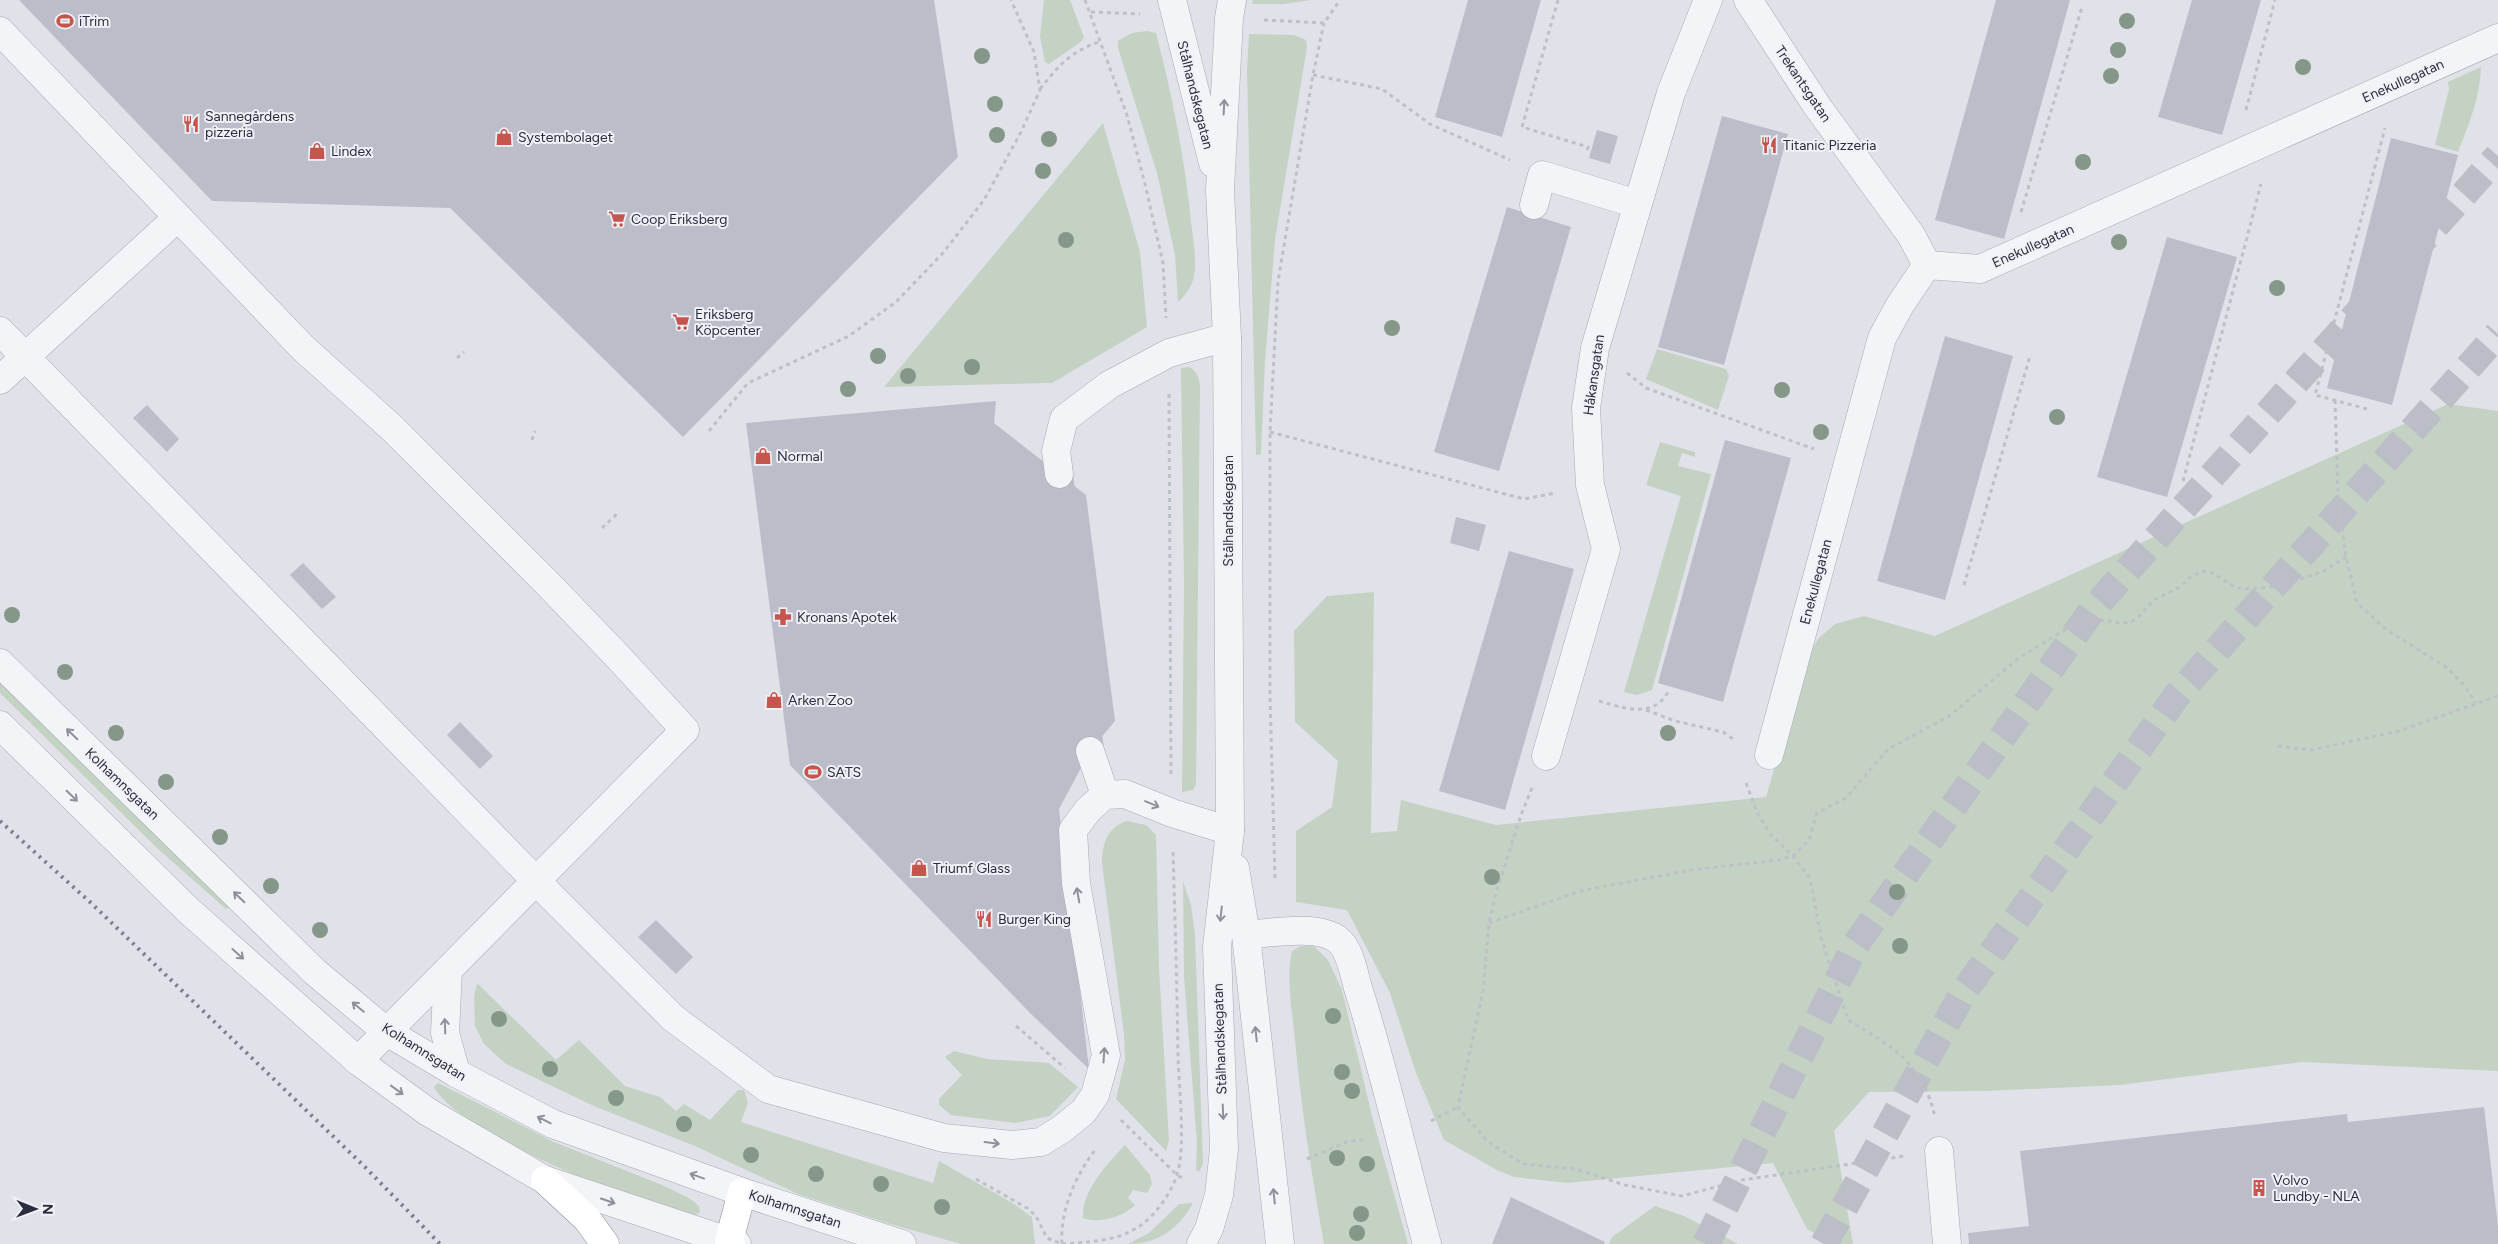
<svg xmlns="http://www.w3.org/2000/svg" width="2498" height="1244" viewBox="0 0 2498 1244" font-family="Figtree,sans-serif">
	<rect width="100%" height="100%" fill="#e1e2e9"/>
	<g fill="#c3d2c2">
		<path d="M1044 0H1070L1084 37 1082 41 1049 64 1045 62 1040 36Z"/>
		<path d="M1253 0H1311L1284 4H1252Z"/>
		<path d="M1147 31 1156 33C1172 95 1185 159 1191 222 1193 239 1197 259 1194 276 1192 286 1186 295 1178 302L1175 255 1157 173 1118 48V41L1132 33Z"/>
		<path d="M1249 34 1294 35 1306 40 1307 47 1275 240 1265 361 1261 454 1256 455 1247 71Z"/>
		<path d="M2481 67C2480 98 2469 124 2458 152L2435 145 2449 89 2448 82Z"/>
		<path d="M1103 123 1140 252 1147 327 1052 383 884 387Z"/>
		<path d="M1657 349 1726 369 1729 376 1718 410 1646 379Z"/>
		<path d="M1189 367C1197 371 1199 377 1200 386L1196 784 1193 790 1182 792 1184 583 1181 368Z"/>
		<path d="M2448 404 2498 411V1071L2302 1062 2120 1085 1986 1091 1869 1092 1834 1131 1853 1244H1834L1807 1229 1773 1163 1567 1183 1514 1177 1497 1170 1444 1140 1416 1073 1390 993 1347 910 1296 902V831L1332 807 1338 761 1295 722 1294 631 1327 596 1374 592 1371 833 1397 831 1401 800 1496 825 1766 797 1805 662 1818 639 1835 624 1864 616 1935 636Z"/>
		<path d="M1660 442 1695 452V457L1682 453 1678 466 1711 474 1652 690 1637 695 1624 692 1681 496 1646 485Z"/>
		<path d="M0 672 231 907 226 909 157 848 0 693Z"/>
		<path d="M1127 821 1146 825 1156 835 1159 968 1169 1140 1166 1151 1116 1099 1125 1060 1124 1034 1102 863C1102 845 1107 827 1127 821Z"/>
		<path d="M1183 881 1191 905 1195 935 1203 1163 1199 1172 1196 1170 1197 1142 1184 976Z"/>
		<path d="M1301 946H1314L1328 960 1342 990 1373 1120 1408 1244H1324C1312 1176 1301 1108 1295 1039 1292 1011 1286 978 1292 951Z"/>
		<path d="M477 983 556 1060 579 1040 625 1086 660 1097 676 1111 684 1104 710 1120 738 1090H744L748 1103 741 1122 933 1183 939 1161 1014 1204 1032 1217 1035 1244H961L887 1223 798 1194 695 1146 596 1107 506 1064 484 1044 475 1026 474 997Z"/>
		<path d="M954 1051 987 1059 1049 1063 1078 1087 1050 1116 1015 1123 951 1115 939 1105V1099L962 1075 945 1057Z"/>
		<path d="M438 1083 554 1142 662 1185 689 1198 699 1206 700 1212 696 1215C645 1209 456 1132 434 1087Z"/>
		<path d="M1125 1145 1150 1175 1152 1184 1147 1193 1133 1190 1128 1198 1135 1205C1123 1217 1099 1224 1083 1218 1081 1191 1108 1163 1125 1145Z"/>
		<path d="M1193 1203C1178 1229 1158 1244 1128 1244L1149 1233 1179 1204Z"/>
		<path d="M1655 1206 1684 1216 1738 1244H1609L1612 1237Z"/>
	</g>
	<g fill="#bbbdc8">
		<path d="M19 0H934L958 157 683 437 450 208 212 201Z"/>
		<path d="M1468 0H1541L1502 137 1435 117Z"/>
		<path d="M1996 0H2070L2004 239 1935 220Z"/>
		<path d="M2192 0H2261L2222 135 2158 117Z"/>
		<path d="M1722 116 1788 134 1724 365 1658 347Z"/>
		<path d="M1597 130 1618 136 1610 164 1589 158Z"/>
		<path d="M2391 138 2458 155 2392 405 2327 388Z"/>
		<path d="M1507 207 1571 227 1499 471 1434 452Z"/>
		<path d="M2167 237 2237 257 2167 497 2097 477Z"/>
		<path d="M1945 336 2013 356 1945 600 1877 581Z"/>
		<path d="M996 401 994 423 1086 495 1115 721 1090 751 1059 809 1089 1069 1031 1014 790 765 746 423Z"/>
		<path d="M147 405 179 439 167 452 133 418Z"/>
		<path d="M1725 440 1791 458 1723 702 1658 683Z"/>
		<path d="M1456 517 1486 525 1479 551 1450 543Z"/>
		<path d="M1509 551 1574 569 1505 810 1439 791Z"/>
		<path d="M303 563 336 597 322 609 290 575Z"/>
		<path d="M460 722 493 756 480 769 447 735Z"/>
		<path d="M656 920 693 957 676 974 638 937Z"/>
		<path d="M2484 1107 2498 1226V1244H1969L1968 1233 2029 1226 2020 1151 2347 1114 2348 1122Z"/>
		<path d="M1511 1197 1605 1242 1604 1244H1492Z"/>
	</g>
	<g fill="none" stroke-linecap="round" stroke-linejoin="round">
		<path stroke="#bcbec7" stroke-width="28" stroke-dasharray="28 14" stroke-linecap="butt" d="M1059 474 1090 751"/>
		<g stroke="#bcbec7" stroke-width="28" stroke-dasharray="28 14" stroke-linecap="butt">
			<path d="M1706 1244 1856 944 2093 609 2498 156"/>
			<path d="M1824 1244 1963 993 2178 694 2498 334"/>
		</g>
		<g stroke="#a6a8b3" stroke-width="29">
			<g id="minor">
				<path d="M1172 0 1213 163"/>
				<path d="M1748 0 1817 106 1911 235 1927 265"/>
				<path d="M0 31 303 348 391 427 550 586 621 660 685 730 358 1061"/>
				<path d="M1534 205 1542 175 1637 204"/>
				<path d="M0 331 536 881 673 1018 768 1089 944 1138 1012 1145 1041 1142 1062 1129 1083 1112 1095 1095 1106 1055 1076 883 1073 830 1088 810 1105 795 1125 794 1172 813 1230 831"/>
				<path d="M0 380 177 218"/>
				<path d="M1059 474 1056 451 1064 419 1109 385 1169 353 1227 337"/>
				<path d="M0 663 315 972 387 1032 456 1073 553 1124 742 1192 902 1244"/>
				<path d="M0 725 188 910 358 1061 428 1112 545 1180 737 1244"/>
				<path d="M1090 751 1105 795"/>
				<path d="M1769 755 1882 338 1900 305 1927 265 1980 269 2498 38"/>
				<path d="M1546 756 1606 549 1590 485 1586 408 1595 348 1671 93 1708 0"/>
				<path d="M1235 868 1246 935 1280 1244"/>
				<path d="M1246 935C1270 933 1319 924 1338 940 1350 949 1354 974 1358 988 1385 1072 1404 1159 1427 1244"/>
				<path d="M448 970 445 1033 456 1073"/>
				<path d="M1939 1151 1947 1244"/>
				<path d="M1201 1244 1209 1229 1219 1195 1224 1149 1217 947 1230 831 1227 337 1220 190 1229 18 1232 0"/>
			</g>
		</g>
		<g stroke="#898d9e" stroke-width="29">
			<g id="highway">
				<path d="M545 1180 587 1219 605 1244"/>
				<path d="M731 1244 729 1241 742 1192"/>
			</g>
		</g>
		<g stroke="#bfc0c7" stroke-width="3" stroke-dasharray="4 4" stroke-linecap="butt">
			<path d="M1085 0 1127 115 1145 184 1163 263 1166 318"/>
			<path d="M1558 0 1522 127 1588 147 1587 152"/>
			<path d="M1091 12 1140 14"/>
			<path d="M1264 20 1324 23 1340 0"/>
			<path d="M1313 75 1382 89 1430 124 1510 160"/>
			<path d="M1040 89C1061 63 1069 53 1101 41"/>
			<path d="M2246 110 2275 0"/>
			<path d="M2021 212 2082 7"/>
			<path d="M457 358 464 352"/>
			<path d="M1627 373 1646 388 1814 449"/>
			<path d="M1169 394 1171 775"/>
			<path d="M2335 400 2338 496 2346 557 2357 603 2387 630 2446 667 2464 685 2476 703"/>
			<path d="M2367 409 2315 395 2385 128"/>
			<path d="M709 431 748 383 849 336 896 302 943 253 984 200 1021 132 1040 90 1034 52 1011 0"/>
			<path d="M1270 432 1524 499 1555 493"/>
			<path d="M532 440 535 431"/>
			<path d="M2183 481 2261 184"/>
			<path d="M602 528 618 513"/>
			<path d="M1964 585 2030 356"/>
			<path d="M1599 701C1624 708 1653 719 1668 692"/>
			<path d="M1646 710 1675 721 1723 732 1736 741"/>
			<path d="M2278 746 2311 750 2399 731 2498 696"/>
			<path d="M1746 783 1758 815 1771 835 1793 856 1810 878 1821 938 1848 1020C1893 1047 1922 1062 1935 1117"/>
			<path d="M1532 788 1521 815 1496 893 1489 923 1483 991 1458 1107 1487 1141 1523 1164 1576 1169 1625 1185 1682 1196 1742 1180 1905 1156"/>
			<path d="M1275 878 1270 697V432L1278 281 1313 75 1324 23"/>
			<path d="M1489 923 1580 891 1691 870 1778 860 1793 856 1809 840 1817 813 1846 798 1888 749 1948 717 2019 658 2076 623 2096 619 2119 623 2131 622 2139 616 2154 600 2180 587 2189 578 2202 571 2213 573 2236 588 2254 589 2278 586 2322 572 2346 557"/>
			<path d="M1016 1026 1065 1068"/>
			<path d="M1121 1120 1177 1175 1184 1179"/>
			<path d="M1431 1121 1458 1107"/>
			<path d="M1307 1159 1349 1141 1364 1140"/>
			<path d="M976 1179 1027 1208 1036 1216 1047 1238 1062 1244C1060 1210 1075 1177 1095 1150"/>
			<path d="M1062 1244C1101 1241 1134 1241 1160 1206 1170 1193 1178 1177 1180 1161 1184 1127 1179 1090 1178 1055 1177 987 1175 919 1173 851"/>
		</g>
		<use href="#minor" stroke="#f3f4f7" stroke-width="28"/>
		<use href="#highway" stroke="#fff" stroke-width="28"/>
		<path stroke="#7b7f91" stroke-width="4" stroke-dasharray="2.5 5" stroke-linecap="butt" d="M0 821 90 902 365 1167 440 1244"/>
	</g>
	<g fill="#849788">
		<circle cx="2127" cy="21" r="8"/>
		<circle cx="2118" cy="50" r="8"/>
		<circle cx="982" cy="56" r="8"/>
		<circle cx="2303" cy="67" r="8"/>
		<circle cx="2111" cy="76" r="8"/>
		<circle cx="995" cy="104" r="8"/>
		<circle cx="997" cy="135" r="8"/>
		<circle cx="1049" cy="139" r="8"/>
		<circle cx="2083" cy="162" r="8"/>
		<circle cx="1043" cy="171" r="8"/>
		<circle cx="1066" cy="240" r="8"/>
		<circle cx="2119" cy="242" r="8"/>
		<circle cx="2277" cy="288" r="8"/>
		<circle cx="1392" cy="328" r="8"/>
		<circle cx="878" cy="356" r="8"/>
		<circle cx="972" cy="367" r="8"/>
		<circle cx="908" cy="376" r="8"/>
		<circle cx="848" cy="389" r="8"/>
		<circle cx="1782" cy="390" r="8"/>
		<circle cx="2057" cy="417" r="8"/>
		<circle cx="1821" cy="432" r="8"/>
		<circle cx="12" cy="615" r="8"/>
		<circle cx="65" cy="672" r="8"/>
		<circle cx="116" cy="733" r="8"/>
		<circle cx="1668" cy="733" r="8"/>
		<circle cx="166" cy="782" r="8"/>
		<circle cx="220" cy="837" r="8"/>
		<circle cx="1492" cy="877" r="8"/>
		<circle cx="271" cy="886" r="8"/>
		<circle cx="1897" cy="892" r="8"/>
		<circle cx="320" cy="930" r="8"/>
		<circle cx="1900" cy="946" r="8"/>
		<circle cx="1333" cy="1016" r="8"/>
		<circle cx="499" cy="1019" r="8"/>
		<circle cx="550" cy="1069" r="8"/>
		<circle cx="1342" cy="1072" r="8"/>
		<circle cx="1352" cy="1091" r="8"/>
		<circle cx="616" cy="1098" r="8"/>
		<circle cx="684" cy="1124" r="8"/>
		<circle cx="751" cy="1155" r="8"/>
		<circle cx="1337" cy="1158" r="8"/>
		<circle cx="1367" cy="1164" r="8"/>
		<circle cx="816" cy="1174" r="8"/>
		<circle cx="881" cy="1184" r="8"/>
		<circle cx="942" cy="1207" r="8"/>
		<circle cx="1361" cy="1214" r="8"/>
		<circle cx="1357" cy="1233" r="8"/>
	</g>
	<defs><path id="oneway-shaft" d="M-6 0H5M1.5-3L5.5 0L1.5 3" fill="none" stroke-width="1.6" stroke-linecap="round" stroke-linejoin="round" transform="scale(1.25)"/></defs>
	<g stroke="#8e909b">
		<use href="#oneway-shaft" transform="translate(1224 107) rotate(-87)"/>
		<use href="#oneway-shaft" transform="translate(72 734) rotate(-136)"/>
		<use href="#oneway-shaft" transform="translate(72 796) rotate(44)"/>
		<use href="#oneway-shaft" transform="translate(1152 804) rotate(23)"/>
		<use href="#oneway-shaft" transform="translate(1078 895) rotate(-100)"/>
		<use href="#oneway-shaft" transform="translate(239 897) rotate(-136)"/>
		<use href="#oneway-shaft" transform="translate(1221 914) rotate(96)"/>
		<use href="#oneway-shaft" transform="translate(238 954) rotate(42)"/>
		<use href="#oneway-shaft" transform="translate(358 1007) rotate(-140)"/>
		<use href="#oneway-shaft" transform="translate(445 1026) rotate(-92)"/>
		<use href="#oneway-shaft" transform="translate(1256 1034) rotate(-96)"/>
		<use href="#oneway-shaft" transform="translate(1104 1055) rotate(-86)"/>
		<use href="#oneway-shaft" transform="translate(397 1090) rotate(36)"/>
		<use href="#oneway-shaft" transform="translate(1223 1112) rotate(88)"/>
		<use href="#oneway-shaft" transform="translate(544 1120) rotate(-153)"/>
		<use href="#oneway-shaft" transform="translate(992 1143) rotate(7)"/>
		<use href="#oneway-shaft" transform="translate(697 1176) rotate(-160)"/>
		<use href="#oneway-shaft" transform="translate(1274 1196) rotate(-96)"/>
		<use href="#oneway-shaft" transform="translate(608 1201) rotate(19)"/>
	</g>
	<defs>
		<g id="stadium-bare" transform="scale(1.35)"><path d="M0-5a6.5 5 0 1 0 0 10a6.5 5 0 1 0 0-10ZM-3.5-1.8h7v3.6h-7Z" fill="#c6554e" stroke="#f0f1f6" stroke-width="2.5" paint-order="stroke"/></g>
		<g id="restaurant-bare" transform="scale(1.35)"><path d="M-5-6h1v4h1v-4h1v4h1v-4h1v5L-1.5 .5V6h-2V.5L-5-1ZM5-6V6H3V1.5H1.5Q1.5-4 5-6Z" fill="#c6554e" stroke="#f0f1f6" stroke-width="2.5" paint-order="stroke"/></g>
		<g id="shop-bare" transform="scale(1.35)"><path d="M-5-2.5h2.3a2.7 3.5 0 0 1 5.4 0H5L5.5 6h-11ZM-1.5-2.5h3a1.5 2.3 0 0 0-3 0Z" fill="#c6554e" stroke="#f0f1f6" stroke-width="2.5" paint-order="stroke"/></g>
		<g id="supermarket-bare" transform="scale(1.35)"><path d="M-6-5.5h2.5l.6 2H6L4.5 2H-2.5L-4.4-4H-6ZM-1.5 3.2a1.3 1.3 0 1 0 .1 0ZM3 3.2a1.3 1.3 0 1 0 .1 0Z" fill="#c6554e" stroke="#f0f1f6" stroke-width="2.5" paint-order="stroke"/></g>
		<g id="pharmacy-bare" transform="scale(1.35)"><path d="M-2-6h4v4h4v4h-4v4h-4v-4h-4v-4h4Z" fill="#c6554e" stroke="#f0f1f6" stroke-width="2.5" paint-order="stroke"/></g>
		<g id="building-bare" transform="scale(1.35)"><path d="M-4-6H4V6H1V3H-1V6H-4ZM-2.5-4.3h1.7v1.8h-1.7ZM.8-4.3h1.7v1.8H.8ZM-2.5-1h1.7V.8h-1.7ZM.8-1h1.7V.8H.8Z" fill="#c6554e" stroke="#f0f1f6" stroke-width="2.5" paint-order="stroke"/></g>
	</defs>
	<g fill-rule="evenodd">
		<use href="#stadium-bare" x="65" y="21"/>
		<use href="#restaurant-bare" x="191" y="124"/>
		<use href="#shop-bare" x="504" y="137"/>
		<use href="#restaurant-bare" x="1769" y="145"/>
		<use href="#shop-bare" x="317" y="151"/>
		<use href="#supermarket-bare" x="617" y="219"/>
		<use href="#supermarket-bare" x="681" y="322"/>
		<use href="#shop-bare" x="763" y="456"/>
		<use href="#pharmacy-bare" x="783" y="617"/>
		<use href="#shop-bare" x="774" y="700"/>
		<use href="#stadium-bare" x="813" y="772"/>
		<use href="#shop-bare" x="919" y="868"/>
		<use href="#restaurant-bare" x="984" y="919"/>
		<use href="#building-bare" x="2259" y="1188"/>
	</g>
	<g text-anchor="middle" dominant-baseline="central" stroke-width="4" stroke-linejoin="round" paint-order="stroke">
		<g font-size="14" fill="#2a2d3f" stroke="#f0f1f6" text-anchor="start">
			<text x="79" y="21">iTrim</text>
			<text x="205" y="116">Sannegårdens<tspan x="205" dy="16">pizzeria</tspan></text>
			<text x="518" y="137">Systembolaget</text>
			<text x="1783" y="145">Titanic Pizzeria</text>
			<text x="331" y="151">Lindex</text>
			<text x="631" y="219">Coop Eriksberg</text>
			<text x="695" y="314">Eriksberg<tspan x="695" dy="16">Köpcenter</tspan></text>
			<text x="777" y="456">Normal</text>
			<text x="797" y="617">Kronans Apotek</text>
			<text x="788" y="700">Arken Zoo</text>
			<text x="827" y="772">SATS</text>
			<text x="933" y="868">Triumf Glass</text>
			<text x="998" y="919">Burger King</text>
			<text x="2273" y="1180">Volvo<tspan x="2273" dy="16">Lundby - NLA</tspan></text>
		</g>
		<g font-size="14" fill="#2a2d3f" stroke="#f0f1f6">
			<text transform="translate(2403 81) rotate(-24)">Enekullegatan</text>
			<text transform="translate(1803 84) rotate(56)">Trekantsgatan</text>
			<text transform="translate(1195 95) rotate(76)">Stålhandskegatan</text>
			<text transform="translate(2033 246) rotate(-24)">Enekullegatan</text>
			<text transform="translate(1594 375) rotate(-82)">Håkansgatan</text>
			<text transform="translate(1228 511) rotate(-90)">Stålhandskegatan</text>
			<text transform="translate(1816 582) rotate(-75)">Enekullegatan</text>
			<text transform="translate(122 784) rotate(44)">Kolhamnsgatan</text>
			<text transform="translate(1220 1039) rotate(-92)">Stålhandskegatan</text>
			<text transform="translate(424 1052) rotate(32)">Kolhamnsgatan</text>
			<text transform="translate(795 1209) rotate(18)">Kolhamnsgatan</text>
		</g>
	</g>
	<g transform="translate(35 1209) rotate(91)" stroke="#f0f1f6" stroke-width="4" paint-order="stroke">
	<path d="M0-4L9 19L0 12L-9 19Z" fill="#2a2d3f"/>
	<text y="-8" font-size="14" font-weight="bold" text-anchor="middle" fill="#2a2d3f">N</text>
	</g>
</svg>
